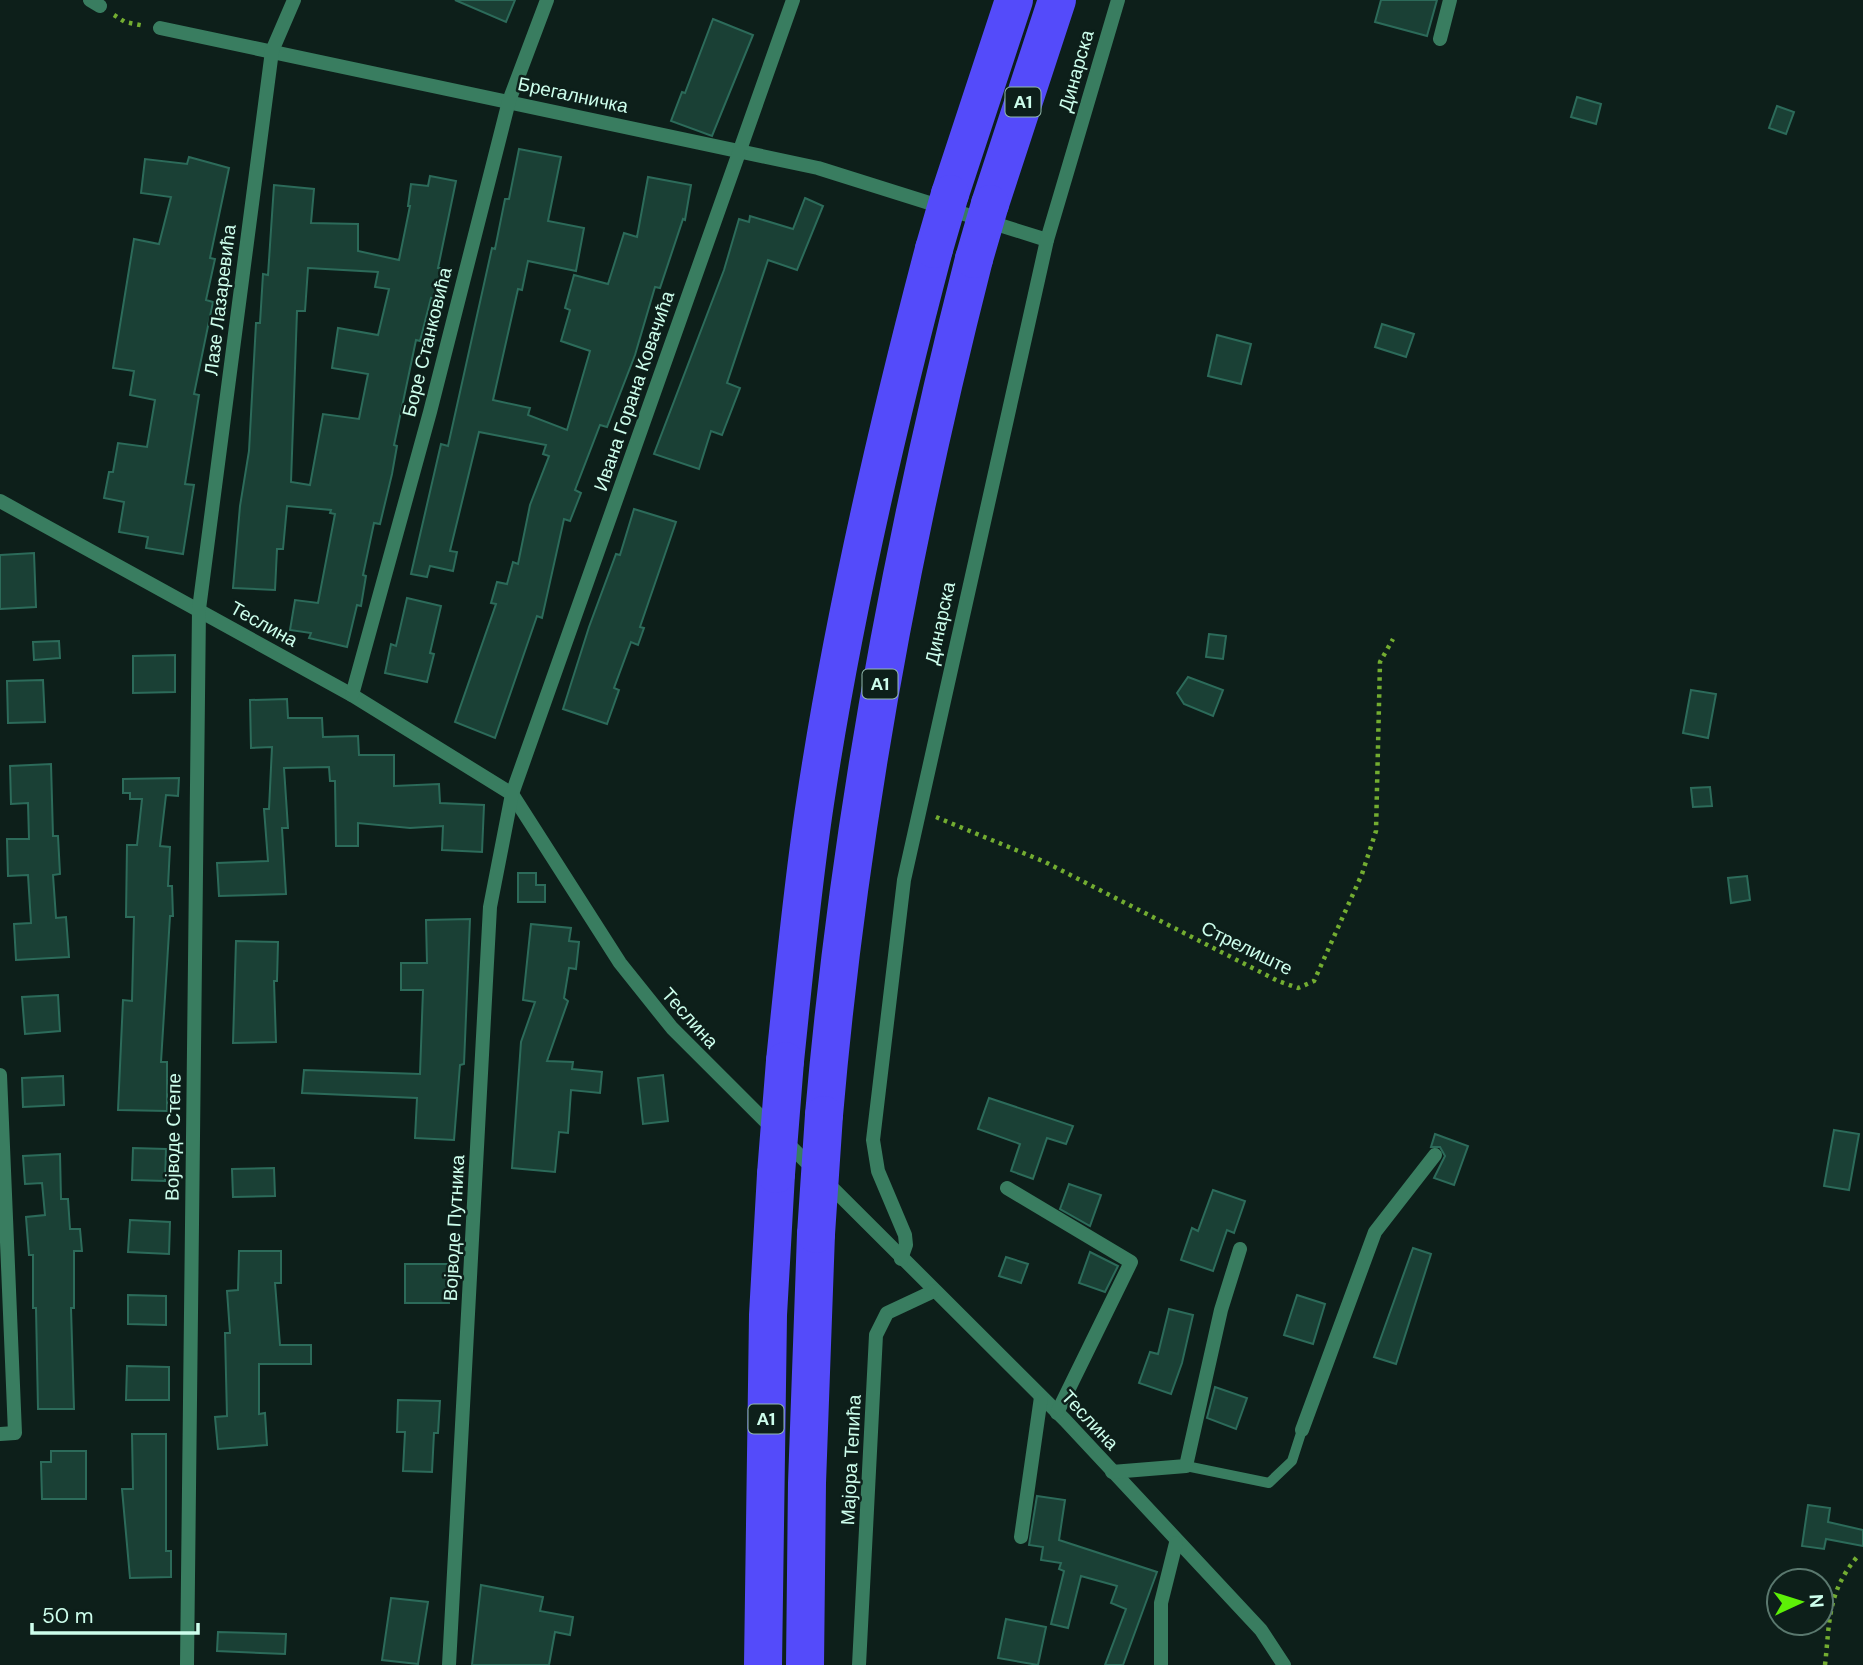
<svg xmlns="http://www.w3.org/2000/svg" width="1863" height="1665" viewBox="0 0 1863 1665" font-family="'DM Sans',sans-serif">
	<rect width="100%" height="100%" fill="#0d1f1a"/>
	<g fill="#1a4035" stroke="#2c6b5a" stroke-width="2" fill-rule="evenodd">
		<path d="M455 0H515L506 22Z"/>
		<path d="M1381 0H1437L1427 36 1375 22Z"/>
		<path d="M713 19 753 35 712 136 671 121 682 92 685 93Z"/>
		<path d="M1577 97 1601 104 1596 124 1571 117Z"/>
		<path d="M1777 106 1794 112 1786 134 1769 128Z"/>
		<path d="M519 149 561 157 548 221 584 228 576 271 528 261 522 290 518 289 493 400 530 408 528 415 567 430 590 351 561 341 570 310 565 308 574 275 608 284 624 233 637 237 648 177 691 185 685 220 683 219 660 288 655 287 635 355 607 427 600 425 575 490 581 493 570 521 564 519 542 618 537 616 495 738 455 722 496 604 491 603 497 582 507 584 513 562 518 564 530 505 549 456 543 454 546 445 479 432 450 551 457 552 453 571 430 566 427 577 411 574 441 444 448 446 492 248 495 249 505 199H509Z"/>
		<path d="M189 157 229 168 210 258 215 259 206 300 213 302 194 394 199 395 185 484 194 485 183 554 146 548 148 537 119 532 124 502 104 498 109 472H113L118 443 147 447 155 400 130 395 134 371 113 368 134 239 159 244 171 197 141 193 145 159 187 164Z"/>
		<path d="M430 176 456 181 438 268H442L436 299 431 298 420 341 416 340 394 445 397 446 392 474 380 524 374 523 363 575 366 576 361 606 357 605 347 647 309 638 311 633 290 630 295 600 318 603 335 514 330 513 331 510 287 506 283 549H277L275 590 233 588 240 506 249 451 256 323H260L263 274 268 275 274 185 314 189 311 223 358 224V251L399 260 410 206H408L411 184 428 186ZM308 268 378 272 375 287 389 289 378 335 338 328 332 368 368 374 359 419 323 414 310 485 291 482 297 311H305Z"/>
		<path d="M805 198 823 206 797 270 768 260 727 383 740 388 722 435 711 431 699 469 654 454 724 270 739 219 749 222 750 216 793 229Z"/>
		<path d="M1382 324 1414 334 1406 357 1375 347Z"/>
		<path d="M1217 335 1251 344 1241 384 1208 376Z"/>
		<path d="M634 509 676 522 640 627 644 628 638 645 631 642 614 688 619 690 607 724 563 709 589 627 616 554 620 555Z"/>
		<path d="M34 553 36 607 0 609V555Z"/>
		<path d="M407 598 441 606 430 653 434 654 427 682 385 673 391 644 396 646Z"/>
		<path d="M1209 634 1226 636 1223 659 1206 657Z"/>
		<path d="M59 641 60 658 34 660 33 642Z"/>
		<path d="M175 655V692L133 693V656Z"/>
		<path d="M1188 677 1223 690 1213 716 1184 704 1177 693Z"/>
		<path d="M43 680 45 722 8 723 7 681Z"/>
		<path d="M1691 690 1716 694 1708 738 1683 733Z"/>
		<path d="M287 699 288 718H322L323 737 358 736 359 755H394V786L439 784 440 803 484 805 482 852 442 850 443 826 410 828 358 823V846H336L335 781H330L329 767 284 768 288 828H282L286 894 219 896 217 863 268 861 264 809H269L272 747 251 748 250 700Z"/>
		<path d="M51 764 53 836H58L60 874 53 875 56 918 66 917 69 957 16 960 14 924 31 923 28 875 8 876 7 839H29L28 803 11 804 10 766Z"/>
		<path d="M179 778 178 796 166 795 160 846 170 847 168 886H172L173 916H170L161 1062H167V1111L118 1110 123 1000 132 1001 134 917H126L127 845H137L142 799H130V793H123V779Z"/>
		<path d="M1710 787 1712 806 1693 807 1691 788Z"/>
		<path d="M518 873H536V885H545V902H518Z"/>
		<path d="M1747 876 1750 900 1731 903 1728 878Z"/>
		<path d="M470 919 464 1064 460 1065 454 1140 415 1138 417 1098 302 1093 304 1070 420 1074 423 990H401V963H427L426 920Z"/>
		<path d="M531 924 571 928 569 941 579 942 576 969 569 968 564 998 568 1001 547 1061 573 1062 572 1069 602 1072 600 1093 571 1090 568 1133 559 1132 555 1172 512 1168 521 1042 535 1002 523 1000Z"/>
		<path d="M236 941 278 942 277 981H274L276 1042 233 1043Z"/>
		<path d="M58 995 60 1031 25 1034 22 997Z"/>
		<path d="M663 1075 668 1121 643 1124 638 1078Z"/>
		<path d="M63 1076 64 1105 23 1107 22 1078Z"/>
		<path d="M989 1098 1073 1126 1066 1144 1047 1138 1033 1179 1011 1171 1020 1144 978 1129Z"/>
		<path d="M1834 1130 1859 1134 1849 1190 1824 1186Z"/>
		<path d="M1435 1134 1468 1146 1454 1185 1434 1178 1445 1156 1440 1147H1431Z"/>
		<path d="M133 1148 166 1149 165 1181 132 1180Z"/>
		<path d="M60 1154 61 1199H68L70 1229H80L82 1251H74V1308H71L74 1409H38L36 1308H33V1255H29L26 1217 45 1215 42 1183 25 1184 23 1156Z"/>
		<path d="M274 1168 275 1196 233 1197 232 1169Z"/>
		<path d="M1069 1184 1101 1195 1090 1226 1060 1209Z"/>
		<path d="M1213 1190 1245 1201 1234 1233 1227 1230 1213 1271 1181 1260 1192 1228 1198 1231Z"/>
		<path d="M130 1220 170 1222 169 1254 128 1252Z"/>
		<path d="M1413 1248 1431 1254 1396 1364 1374 1357Z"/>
		<path d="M239 1251H281V1283H275L280 1345H311V1364H259V1414L265 1413 267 1445 218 1449 215 1417 227 1416 225 1333H230L227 1291 238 1290Z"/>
		<path d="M1090 1252 1118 1266 1105 1292 1079 1283Z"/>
		<path d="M1006 1257 1028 1264 1021 1283 999 1276Z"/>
		<rect x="405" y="1264" width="44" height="39"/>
		<path d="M128 1295 166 1296V1325L128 1324Z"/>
		<path d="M1297 1295 1325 1304 1313 1344 1284 1335Z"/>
		<path d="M1169 1309 1193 1315 1182 1363 1171 1394 1139 1383 1150 1352 1158 1354Z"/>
		<path d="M127 1366 169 1367V1400H126Z"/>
		<path d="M1215 1387 1247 1398 1236 1429 1207 1418Z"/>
		<path d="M398 1400 440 1401 438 1433H434L432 1472 403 1471 405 1432H397Z"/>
		<path d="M132 1434H166V1551H171V1577L130 1578 122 1489H133Z"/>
		<path d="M51 1451H86V1499H42L41 1462H51Z"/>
		<path d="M1037 1496 1065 1500 1059 1540 1157 1572 1123 1665H1105L1126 1609 1111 1603 1117 1586 1081 1576 1068 1628 1051 1624 1064 1571 1059 1569 1061 1563 1041 1560 1043 1547 1029 1545Z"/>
		<path d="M1808 1505 1830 1508 1828 1522 1863 1530V1546L1826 1539 1824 1549 1802 1546Z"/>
		<path d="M481 1585 543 1597 540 1611 573 1617 570 1635 555 1632 549 1665H472Z"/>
		<path d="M391 1598 428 1602 418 1664 382 1660Z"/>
		<path d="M1006 1619 1046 1627 1038 1665 998 1658Z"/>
		<path d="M218 1632 286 1634 285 1654 217 1651Z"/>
	</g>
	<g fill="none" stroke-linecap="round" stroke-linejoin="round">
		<g stroke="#73ad31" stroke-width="4.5" stroke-dasharray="3.5 5" stroke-linecap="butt">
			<path d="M114 15 125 22 145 26"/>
			<path d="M936 817 1045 862 1278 981 1298 988 1314 981 1362 874 1376 831 1380 662 1393 639"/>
			<path d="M1825 1665C1830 1621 1827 1593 1857 1557"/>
		</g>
		<path stroke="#397d60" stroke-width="10" d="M1186 1466 1269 1483 1292 1461 1302 1430"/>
		<g stroke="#397d60" stroke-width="14">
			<path d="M90 0 100 6"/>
			<path d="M160 28 818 168 1047 240"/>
			<path d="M1440 39 1450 0"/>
			<path d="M0 501 352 695 512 794 620 963 672 1028 1065 1420 1261 1630 1284 1665"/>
			<path d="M352 695 430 412 509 101 547 0"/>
			<path d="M0 1075 15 1433 0 1434"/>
			<path d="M1007 1188 1131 1262 1057 1413"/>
			<path d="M901 1259 906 1245 905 1235 878 1171 873 1140 904 880 1047 240 1118 0"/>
			<path d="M1302 1430 1375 1232 1435 1155"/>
			<path d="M1112 1472 1186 1466 1221 1310 1240 1249"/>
			<path d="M1021 1537 1041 1397"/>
			<path d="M187 1665 199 609 272 51 294 0"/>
			<path d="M449 1665 490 907 512 794 793 0"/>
			<path d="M859 1665 876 1335 887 1313 934 1291"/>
			<path d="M1161 1665V1603L1176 1543"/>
		</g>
		<g stroke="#544bfa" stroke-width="38">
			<path d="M950 194 1014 0"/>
			<path d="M990 204 1057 0"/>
			<path d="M785 1061C794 975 802 889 815 803 843 616 886 431 934 249"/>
			<path d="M824 1115C849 825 902 541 974 259"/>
			<path d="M763 1665 768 1315 776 1174"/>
			<path d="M805 1665 807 1483 816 1234"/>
		</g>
		<g stroke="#544bfa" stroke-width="38">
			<path d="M934 249 950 194"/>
			<path d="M974 259 990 204"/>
			<path d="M776 1174 785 1061"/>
			<path d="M816 1234 824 1115"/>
		</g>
	</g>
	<g text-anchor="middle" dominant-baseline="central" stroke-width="5" stroke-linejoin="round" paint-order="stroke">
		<g fill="#0d1f1a" stroke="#93bbad" stroke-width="2">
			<rect x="1005.5" y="87.5" width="35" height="29" rx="5"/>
			<rect x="862.5" y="669.5" width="35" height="29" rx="5"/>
			<rect x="748.5" y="1404.5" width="35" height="29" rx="5"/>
		</g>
		<g font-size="18" font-weight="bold" fill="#cdfeec">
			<text x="1023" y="102">A1</text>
			<text x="880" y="684">A1</text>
			<text x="766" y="1419">A1</text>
		</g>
		<g font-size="19" fill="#cdfeec" stroke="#0d1f1a">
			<text transform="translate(1076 71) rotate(-74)">Динарска</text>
			<text transform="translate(573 95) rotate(12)">Брегалничка</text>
			<text transform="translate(220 300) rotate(-83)">Лазе Лазаревића</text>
			<text transform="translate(427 342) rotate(-76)">Боре Станковића</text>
			<text transform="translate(634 391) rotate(-71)">Ивана Горана Ковачића</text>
			<text transform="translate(940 623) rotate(-78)">Динарска</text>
			<text transform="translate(264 624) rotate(29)">Теслина</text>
			<text transform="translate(1247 948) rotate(26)">Стрелиште</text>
			<text transform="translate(690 1018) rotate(48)">Теслина</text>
			<text transform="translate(173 1137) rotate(-89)">Војводе Степе</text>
			<text transform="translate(454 1228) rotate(-87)">Војводе Путника</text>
			<text transform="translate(1090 1420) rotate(47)">Теслина</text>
			<text transform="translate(851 1460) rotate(-87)">Мајора Тепића</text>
		</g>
	</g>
	<g transform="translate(1800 1602) rotate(86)"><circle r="33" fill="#0d1f1a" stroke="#5a786e" stroke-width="2"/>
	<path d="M0-5L12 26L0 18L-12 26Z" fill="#5df007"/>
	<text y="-10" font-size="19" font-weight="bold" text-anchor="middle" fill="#cdfeec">N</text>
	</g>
	<path d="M32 1623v10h166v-10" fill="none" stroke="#cdfeec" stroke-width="3.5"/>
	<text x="42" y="1623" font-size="21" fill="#cdfeec" stroke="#0d1f1a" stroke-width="5" paint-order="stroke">50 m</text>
</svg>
